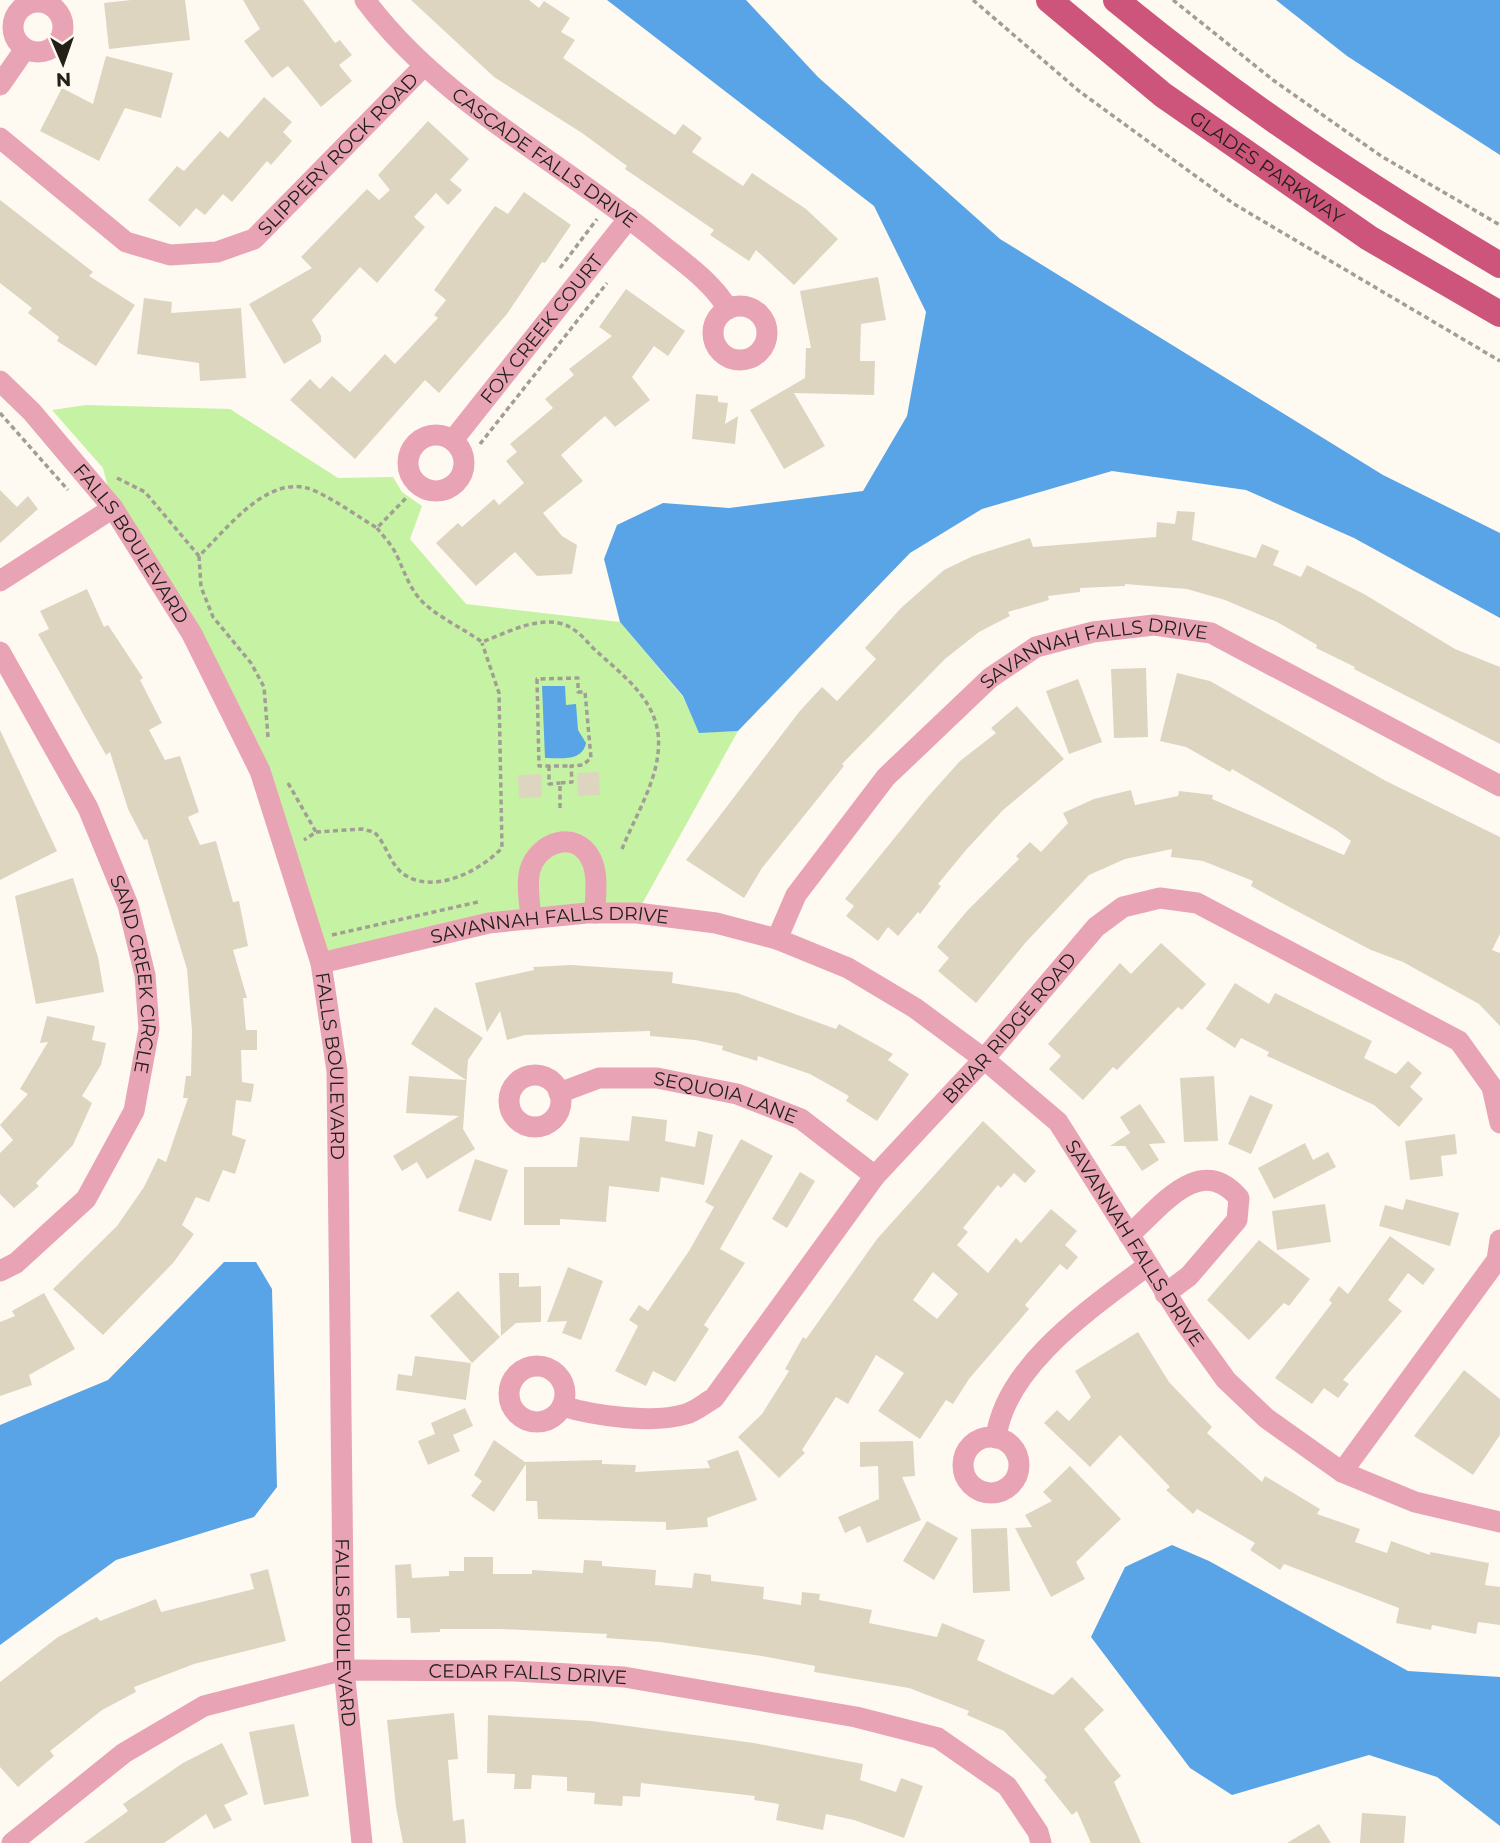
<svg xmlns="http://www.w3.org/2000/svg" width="1500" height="1843" viewBox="0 0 1500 1843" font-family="Montserrat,sans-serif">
	<rect width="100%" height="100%" fill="#fefaf2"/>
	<path fill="#c6f2a3" d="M86 405 230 409 338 478 393 477 402 492 422 506 410 539 466 604 620 622 683 697 699 732 738 731 637 913H587L321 963 260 771 113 508 103 468 52 410Z"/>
	<g fill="#58a4e6">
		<path d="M607 0H746L818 77 1000 239 1383 475 1500 533V618L1354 538 1246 490 1112 471 982 509 910 553 738 731 699 733 683 696 620 622 604 559 617 525 663 503 729 508 863 491 907 416 926 312 874 206Z"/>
		<path d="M1276 0H1500V155L1347 56Z"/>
		<path d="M542 686H565L566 705 576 704 578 730 586 743C582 762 560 758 545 758Z"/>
		<path d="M224 1262H256L272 1289 277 1487 254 1517 116 1560 0 1645V1425L108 1380Z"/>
		<path d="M1172 1545 1209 1561 1408 1671 1500 1677V1826L1437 1777 1369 1755 1232 1795 1190 1768 1091 1637 1125 1567Z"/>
	</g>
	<g fill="#ded5c1" fill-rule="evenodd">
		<path d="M131 0H185L190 40 109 49 104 3Z"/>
		<path d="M243 0H303L335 43 340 40 352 55 339 65 352 81 321 107 288 66 272 78 244 41 260 29Z"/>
		<path d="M411 0H529L539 8 544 1 570 18 561 32 575 40 563 58 675 135 683 124 702 138 692 152 743 186 752 173 806 209 838 239 794 285 756 250 749 261 710 235 714 230 625 169 627 166 582 133 494 77Z"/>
		<path d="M106 56 173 73 161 118 125 108 99 161 40 131 62 88 93 104Z"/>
		<path d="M264 97 292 122 283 132 292 141 271 165 267 161 232 202 223 194 205 215 196 208 180 227 148 200 177 166 184 171 220 131 228 138Z"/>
		<path d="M428 121 469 159 450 180 462 190 448 205 436 193 414 217 425 227 377 283 360 267 312 320 321 336V342L284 364 249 304 312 268 301 257 367 189 379 200 390 190 378 175Z"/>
		<path d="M524 192 571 225 545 263 542 262 507 314 439 393 425 380 355 459 290 400 310 379 320 389 332 376 350 392 385 354 395 364 438 318 434 315 446 300 434 290 480 226 495 206 508 214Z"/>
		<path d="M0 200 93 272 89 276 135 305 96 366 57 341 59 337 28 313 32 308 0 283Z"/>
		<path d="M878 277 886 320 861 324 860 361H875L874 395 794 393 825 446 784 469 750 410 805 378 806 348H811L800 291Z"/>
		<path d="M626 289 685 331 668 356 654 346 632 377 650 400 615 427 605 416 561 455 583 481 543 513 562 536 577 545 572 574 537 576 515 552 476 586 436 543 458 523 462 527 494 499 499 505 524 483 506 461 517 452 510 444 553 408 545 399 574 375 569 369 612 336 599 327Z"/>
		<path d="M144 298 172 302 171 313 241 308 246 378 200 381 199 363 137 354Z"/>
		<path d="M696 394 718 396V402L728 403 725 424 738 416 735 444 692 439Z"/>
		<path d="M0 490 17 507 28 496 38 509 0 543Z"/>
		<path d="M1177 511 1195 512 1192 540 1256 558 1262 544 1279 551 1273 565 1301 577 1307 565 1364 594 1455 649 1500 667V744L1354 669 1355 667 1316 648 1317 645 1277 622 1225 600 1187 589 1125 584V586L1080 588V592L1048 596 1049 600 1008 612 1010 616 979 632 945 659 842 764 844 766 762 868 744 898 686 860 799 712 822 687 837 701 876 659 865 648 901 608 944 570 973 556 1030 538 1033 547 1156 537 1157 522 1175 524Z"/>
		<path d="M87 589 104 627 108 625 143 678 140 680 162 723 149 730 165 760 180 756 199 812 188 817 200 845 216 841 233 902 239 901 248 946 233 950 247 998H243L246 1030H257V1050H241L242 1082 254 1084 251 1102 236 1100 232 1135 246 1140 235 1174 223 1170 209 1202 196 1197 182 1225 194 1234 173 1263 103 1335 53 1289 117 1226 144 1187 158 1158 166 1162 188 1098H183L186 1076H191L192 1031 187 969 147 839 144 840 128 809 110 752 106 755 38 634 49 629 40 611Z"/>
		<path d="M1146 668 1148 737 1114 738 1111 669Z"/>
		<path d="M1177 673 1210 681 1386 781 1500 837V934L1492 950 1500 953V1026L1479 1004 1403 962 1371 950 1291 908 1251 886 1253 881 1203 861 1171 857 1172 849 1125 859 1089 875 1026 942 976 1003 938 971 949 958 937 947 967 911 1019 859 1016 856 1030 842 1041 852 1068 823 1063 813 1094 799 1131 790 1135 805 1178 796 1179 791 1213 795 1212 799 1344 855 1351 841 1336 830 1232 769 1230 772 1186 747 1160 741Z"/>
		<path d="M1078 679 1102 742 1069 754 1046 691Z"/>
		<path d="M1017 706 1064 759 1003 810 966 850 938 884 941 886 920 914 918 912 898 936 888 927 878 941 846 916 854 906 845 899 926 799 960 761 996 733 991 728Z"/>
		<path d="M0 730 57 851 0 880Z"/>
		<path d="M599 772 600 795 578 796 577 773Z"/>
		<path d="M541 774 542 797 519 798 518 775Z"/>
		<path d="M73 878 98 957 104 992 36 1004 15 896Z"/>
		<path d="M1161 943 1206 984 1182 1010 1178 1007 1117 1070 1113 1067 1083 1100 1049 1069 1061 1056 1048 1044 1120 963 1131 974Z"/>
		<path d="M571 965 673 972 672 983 737 993 836 1029 839 1024 893 1054 888 1060 909 1074 877 1121 846 1101 849 1096 810 1074 758 1056 757 1061 722 1050 723 1046 695 1040 650 1036V1031L525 1035 507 1040 500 1011 487 1032 475 983 534 970 533 967Z"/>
		<path d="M1235 983 1269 1004 1275 993 1372 1041 1364 1058 1396 1074 1408 1061 1422 1073 1410 1087 1423 1099 1399 1127 1374 1105 1267 1056 1269 1052 1241 1038 1235 1048 1206 1029Z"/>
		<path d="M435 1007 483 1038 468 1060 463 1129 475 1149 427 1179 417 1162 402 1171 393 1156 459 1116 406 1113 409 1076 466 1080 411 1044Z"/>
		<path d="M47 1016 95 1026 92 1040 106 1043 101 1065 82 1096 92 1103 73 1145 36 1183 39 1186 14 1208 0 1194V1153L13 1140 0 1125 28 1094 20 1089 48 1042 40 1043Z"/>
		<path d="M1214 1076 1218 1141 1184 1142 1180 1078Z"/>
		<path d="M1250 1095 1273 1105 1251 1154 1228 1144Z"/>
		<path d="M1140 1104 1166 1143 1149 1144 1159 1160 1142 1171 1125 1146H1110L1130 1133 1120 1117Z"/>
		<path d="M632 1116 667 1120 665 1141 695 1147 698 1131 713 1135 704 1185 661 1177 659 1192 609 1186 606 1222 560 1219V1225H524V1167H577L580 1137 629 1141Z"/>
		<path d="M983 1121 1036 1171 1025 1183 1014 1173 1001 1188 998 1185 963 1228 968 1232 957 1245 988 1273 1016 1238 1021 1243 1051 1209 1077 1231 1065 1245 1078 1257 1067 1270 1060 1264 1025 1305 1029 1309 969 1379 953 1404 946 1400 920 1439 878 1411 904 1373 876 1355 848 1404 836 1397 802 1450 805 1453 779 1478 738 1437 762 1414 789 1371 785 1369 803 1337 806 1339 877 1239ZM933 1272 958 1294 937 1319 913 1300Z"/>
		<path d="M1455 1134 1457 1154 1441 1156 1443 1176 1410 1180 1405 1141Z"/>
		<path d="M741 1139 773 1156 720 1249 745 1263 704 1325 709 1329 675 1382 653 1371 646 1386 615 1371 638 1326 629 1320 639 1305 648 1311 689 1251 714 1207 705 1202Z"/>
		<path d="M1305 1143 1313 1160 1328 1152 1336 1167 1274 1199 1258 1168Z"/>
		<path d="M475 1159 508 1170 491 1221 458 1211Z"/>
		<path d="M800 1172 815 1181 787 1228 772 1219Z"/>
		<path d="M1406 1199 1459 1213 1450 1246 1379 1226 1385 1205 1403 1210Z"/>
		<path d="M1325 1204 1331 1242 1277 1250 1272 1211Z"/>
		<path d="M1390 1236 1435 1269 1423 1285 1408 1273 1388 1300 1402 1311 1343 1380 1349 1384 1338 1398 1324 1388 1312 1404 1275 1378 1332 1303 1329 1300 1339 1286 1348 1294Z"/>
		<path d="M1259 1240 1310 1279 1289 1306 1284 1303 1249 1340 1207 1300Z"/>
		<path d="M568 1267 603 1281 581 1340 562 1333 567 1321 547 1322Z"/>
		<path d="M499 1273H519V1287L541 1286V1322L516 1323 501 1336Z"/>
		<path d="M458 1291 500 1337 472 1363 430 1316Z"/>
		<path d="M44 1293 75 1349 29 1375 32 1385 0 1396V1322L15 1316 12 1311Z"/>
		<path d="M1138 1332 1169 1382 1212 1427 1207 1433 1262 1482 1265 1476 1320 1509 1317 1514 1360 1529 1355 1542 1387 1553 1391 1541 1430 1555V1552L1489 1563 1485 1585 1500 1587V1625L1478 1622 1476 1634 1432 1625 1431 1630 1396 1623 1399 1608 1284 1564 1280 1570 1250 1550 1255 1543 1197 1509 1193 1514 1166 1490 1170 1487 1120 1435 1090 1467 1044 1423 1057 1410 1069 1421 1091 1397 1075 1371Z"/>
		<path d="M415 1356 471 1363 466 1400 396 1390 398 1374 412 1376Z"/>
		<path d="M1464 1370 1500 1399V1435L1473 1475 1414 1436Z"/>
		<path d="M465 1408 473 1426 453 1435 460 1451 428 1465 418 1441 435 1434 431 1423Z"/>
		<path d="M494 1440 525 1462 602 1460V1464L636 1465 635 1472 710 1468 707 1461 738 1450 757 1500 707 1518 708 1527 666 1530V1522L538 1519 537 1501H526V1464L494 1512 471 1496 482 1481 474 1475Z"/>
		<path d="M913 1441 915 1476 902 1477 921 1520 867 1543 860 1526 845 1533 838 1517 879 1499 878 1466 860 1467V1442Z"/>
		<path d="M1070 1466 1121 1519 1076 1562 1085 1579 1051 1597 1015 1528 1032 1527 1025 1515 1052 1501 1043 1492Z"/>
		<path d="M927 1521 958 1538 934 1580 903 1561Z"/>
		<path d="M1007 1528 1010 1591 973 1593 971 1529Z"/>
		<path d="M464 1557H493V1574H532V1570L583 1573 584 1560 602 1561V1566L656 1570 655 1585 692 1588 694 1573 711 1575V1581L764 1587 763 1599 801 1605 802 1592 820 1594 819 1600 872 1610 869 1623 937 1637 942 1623 985 1640 977 1660 1053 1695 1072 1677 1104 1710 1084 1729 1121 1776 1114 1782 1141 1843H1091L1077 1811 1072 1815 1044 1780 1047 1777 1004 1731 967 1715 969 1711 909 1688 814 1672 815 1666 762 1656 660 1642 606 1638 607 1634 502 1629H440V1632L411 1633 410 1618H397L395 1565 411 1564 412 1578 449 1576V1571H464Z"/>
		<path d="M268 1569 286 1641 194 1664 134 1687 136 1692 102 1710 50 1751 54 1756 18 1787 0 1767V1682L58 1637 97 1617 100 1621 156 1599 161 1612 254 1589 250 1574Z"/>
		<path d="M454 1713 458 1759 448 1760 453 1821 464 1819 466 1843H403L396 1807 387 1720Z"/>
		<path d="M488 1715 591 1721 754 1743 863 1764 860 1780 896 1792 901 1778 923 1786 904 1838 854 1820 826 1814 823 1830 776 1820 779 1804 754 1800 755 1796 641 1783 640 1797 623 1796 622 1806 594 1804 595 1793 567 1791V1777L532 1775 531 1789H514L515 1774 487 1773Z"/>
		<path d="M294 1724 309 1796 264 1805 249 1732Z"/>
		<path d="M222 1743 248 1794 224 1805 232 1820 214 1829 206 1814 164 1843H84L128 1811 123 1804 183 1763Z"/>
		<path d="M1362 1813 1406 1816 1404 1843H1360Z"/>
		<path d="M1319 1824 1331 1843H1287Z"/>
	</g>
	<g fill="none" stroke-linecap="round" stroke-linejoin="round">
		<g stroke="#a29e96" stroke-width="3.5" stroke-dasharray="5 3.5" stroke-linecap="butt">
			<path d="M973 0 1079 91 1234 204 1500 361"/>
			<path d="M1173 0 1273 80 1381 156 1500 225"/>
			<path d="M560 268 597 219"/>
			<path d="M0 413 68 490"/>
			<path d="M480 444 607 283"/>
			<path d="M117 478 145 492 199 556C227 529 270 470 315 491 337 501 357 516 377 528L407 497"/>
			<path d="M377 528C383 536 392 545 396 554 404 570 408 585 419 598 432 614 464 629 482 642 506 633 533 618 559 623 575 627 583 637 593 648 624 677 664 703 658 753 655 785 634 819 622 849"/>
			<path d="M199 556 201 587 213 617 251 663 264 687 268 737"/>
			<path d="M549 766V784L560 783"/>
			<path d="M288 783 316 832 304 840"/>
			<path d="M560 808V783L572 782 571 766 583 765 591 758 585 692H578V678L537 679 539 766H571"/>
			<path d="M316 832 362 829 374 832C386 843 389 862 402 873 433 896 480 871 502 848L499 693 482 643"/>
			<path d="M332 935 478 902"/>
		</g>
		<g stroke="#e8a4b5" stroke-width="21">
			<path id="s1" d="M365 0C440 101 559 160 656 240 681 261 711 280 728 309"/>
			<circle cx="38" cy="27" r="25"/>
			<path d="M0 85 25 49"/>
			<path id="s2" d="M0 138 126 242 170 255 217 252 254 239 423 67"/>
			<circle cx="740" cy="333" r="27"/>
			<path id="s3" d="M0 381 32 412 113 508 192 634 260 771 321 963 337 1071 344 1670 362 1843"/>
			<circle cx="436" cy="463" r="28"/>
			<path id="s4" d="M453 440 629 218"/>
			<path d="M0 581 113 508"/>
			<path id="s5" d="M0 652 88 808 128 905 145 975 149 1029 134 1111 86 1199 16 1263 0 1271"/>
			<path d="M531 919C530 904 526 884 530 870 538 842 576 829 591 859 599 875 595 897 595 913"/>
			<path id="s6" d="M777 939 796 895 886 777 990 678 1036 647 1093 632 1154 625 1211 633 1500 786"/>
			<path id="s7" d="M321 963 489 923 587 913H637L716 923 777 939 848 968 915 1008 984 1059 1058 1122 1185 1323 1226 1380 1266 1418 1342 1472 1415 1502 1500 1522"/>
			<circle cx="535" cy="1101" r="26"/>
			<path id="s8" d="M559 1093 599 1078H657L737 1094 801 1119 875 1176"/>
			<path d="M1129 1235C1161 1207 1200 1152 1239 1198L1237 1220 1189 1276 1165 1294"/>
			<circle cx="537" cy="1394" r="28"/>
			<path id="s9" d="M562 1406C595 1416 653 1424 686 1414 696 1411 705 1403 714 1398L875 1176 984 1059 1096 927 1123 907 1160 898 1197 903 1459 1041 1492 1087 1500 1123"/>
			<circle cx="991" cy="1465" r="28"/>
			<path d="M996 1438C1005 1365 1093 1307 1147 1266"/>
			<path d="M1342 1472 1497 1260 1500 1240"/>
			<path id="s10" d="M12 1843 124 1753 204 1706 344 1670 514 1671 624 1677 856 1717 938 1738 1007 1786 1038 1832 1041 1843"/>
		</g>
		<g stroke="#cd557b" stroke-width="26">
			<path id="s11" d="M1049 0 1163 95 1369 238 1500 314"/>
			<path d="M1116 0C1236 99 1366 186 1500 265"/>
		</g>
	</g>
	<g text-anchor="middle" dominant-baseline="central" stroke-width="5" stroke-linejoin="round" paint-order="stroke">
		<g font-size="19" fill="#232018" stroke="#fefaf2">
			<text stroke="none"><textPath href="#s2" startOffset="415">SLIPPERY ROCK ROAD</textPath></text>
			<text stroke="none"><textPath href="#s1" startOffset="240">CASCADE FALLS DRIVE</textPath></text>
			<text stroke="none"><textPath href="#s11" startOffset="275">GLADES PARKWAY</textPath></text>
			<text stroke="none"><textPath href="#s4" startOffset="142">FOX CREEK COURT</textPath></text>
			<text stroke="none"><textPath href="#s3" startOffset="210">FALLS BOULEVARD</textPath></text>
			<text stroke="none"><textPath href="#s6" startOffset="450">SAVANNAH FALLS DRIVE</textPath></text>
			<text stroke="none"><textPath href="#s7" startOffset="233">SAVANNAH FALLS DRIVE</textPath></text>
			<text stroke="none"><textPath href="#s5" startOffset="354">SAND CREEK CIRCLE</textPath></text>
			<text stroke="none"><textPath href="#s9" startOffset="632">BRIAR RIDGE ROAD</textPath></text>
			<text stroke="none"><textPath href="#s3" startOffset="777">FALLS BOULEVARD</textPath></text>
			<text stroke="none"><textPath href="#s8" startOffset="172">SEQUOIA LANE</textPath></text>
			<text stroke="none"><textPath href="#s7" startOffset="945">SAVANNAH FALLS DRIVE</textPath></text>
			<text stroke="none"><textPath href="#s3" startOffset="1344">FALLS BOULEVARD</textPath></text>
			<text stroke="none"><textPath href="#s10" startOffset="565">CEDAR FALLS DRIVE</textPath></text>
		</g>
	</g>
	<g transform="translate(63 63) rotate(178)" stroke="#fefaf2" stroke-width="5" paint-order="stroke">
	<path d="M0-5L12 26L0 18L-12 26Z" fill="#232018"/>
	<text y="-10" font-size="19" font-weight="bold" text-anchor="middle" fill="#232018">N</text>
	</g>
</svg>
